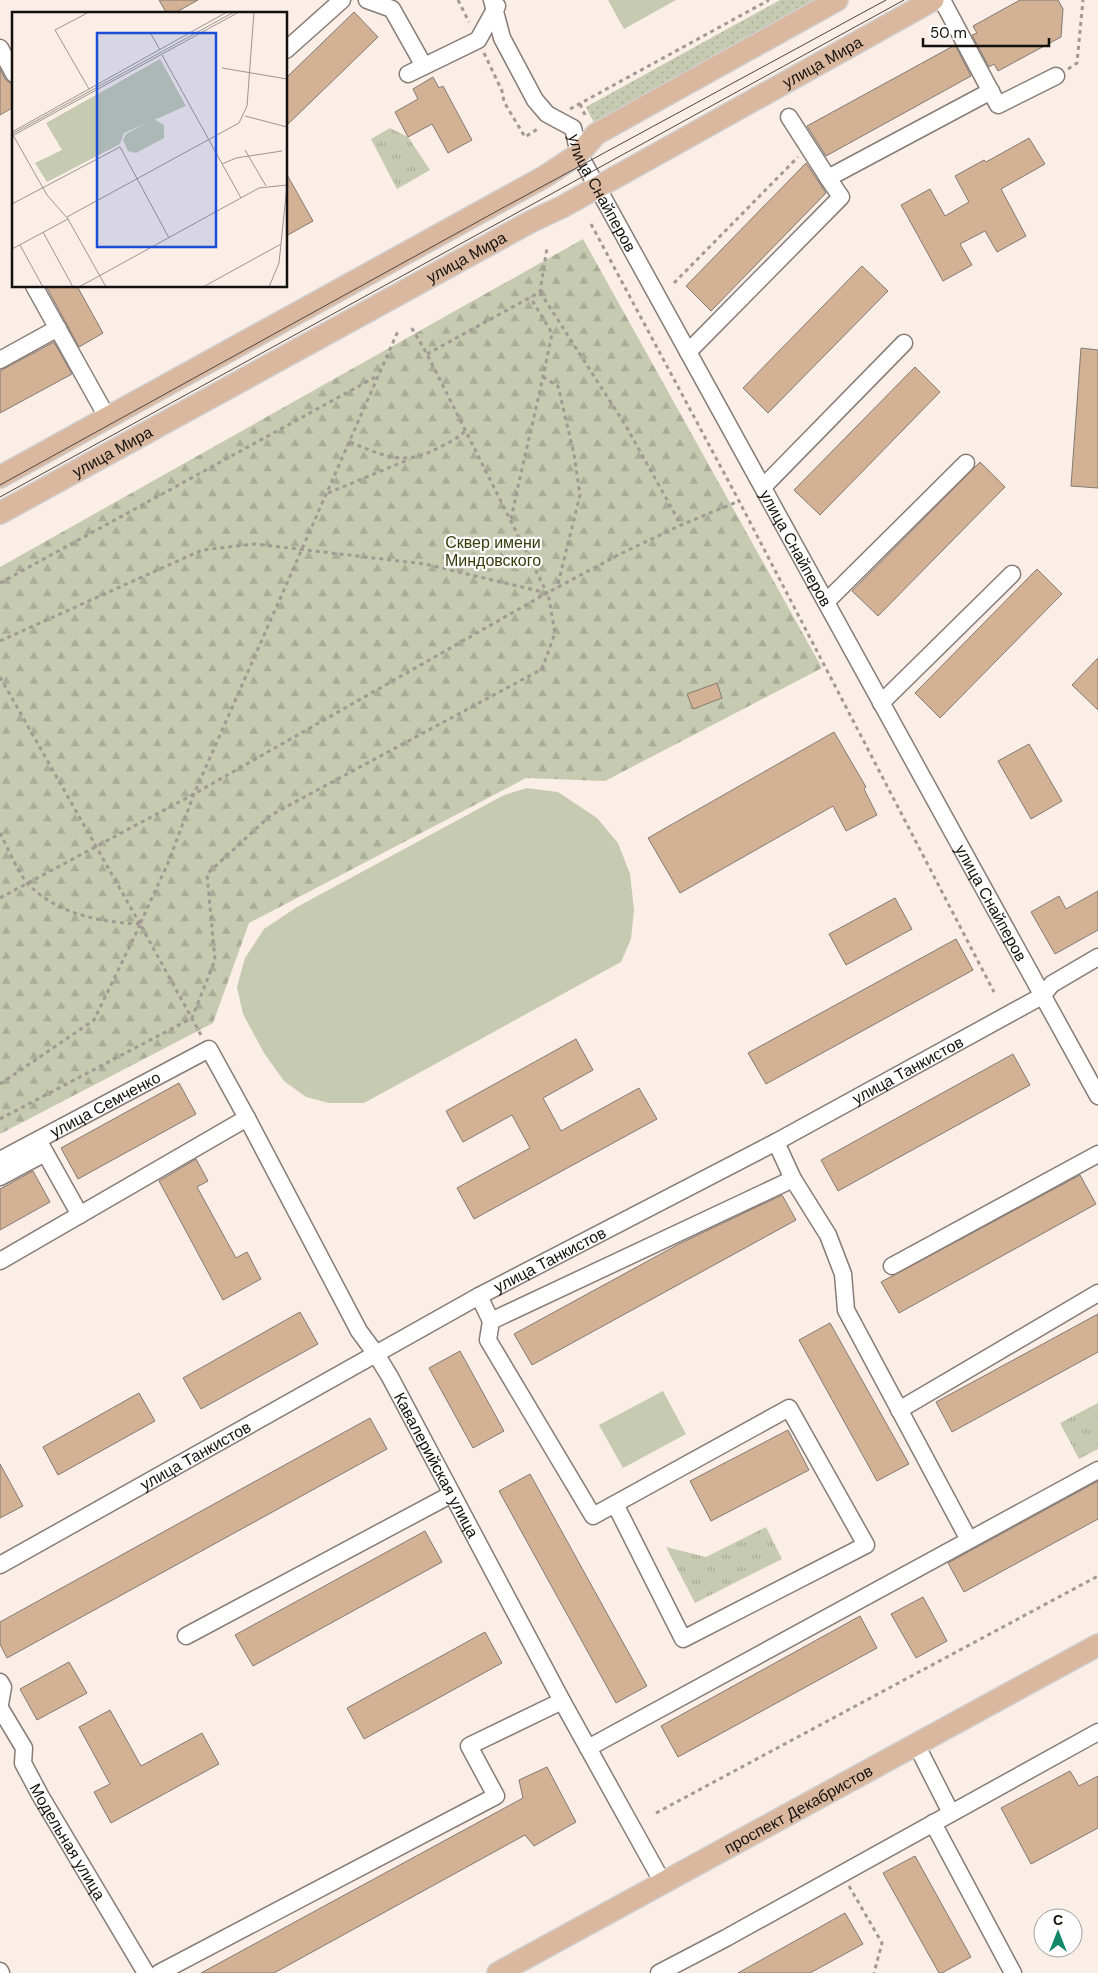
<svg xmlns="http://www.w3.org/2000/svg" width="1098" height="1973" viewBox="0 0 1098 1973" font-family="'DM Sans',sans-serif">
	<defs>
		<pattern id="grass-dots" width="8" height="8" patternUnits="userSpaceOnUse" patternTransform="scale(1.25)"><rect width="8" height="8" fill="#c6cab0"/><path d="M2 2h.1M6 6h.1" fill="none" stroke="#a9ac96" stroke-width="1.8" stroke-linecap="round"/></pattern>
		<pattern id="forest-firs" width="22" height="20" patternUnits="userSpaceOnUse" patternTransform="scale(1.25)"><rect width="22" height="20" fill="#c6cab0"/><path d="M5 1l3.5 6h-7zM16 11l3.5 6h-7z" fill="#a9ac96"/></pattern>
		<pattern id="park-tufts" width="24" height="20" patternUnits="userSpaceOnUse" patternTransform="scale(1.25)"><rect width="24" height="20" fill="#c6cab0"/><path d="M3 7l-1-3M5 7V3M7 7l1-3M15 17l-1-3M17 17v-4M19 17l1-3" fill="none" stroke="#a9ac96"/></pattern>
	</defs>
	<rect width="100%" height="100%" fill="#faeee7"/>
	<path fill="url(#grass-dots)" d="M780 0H817L594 123 586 107Z"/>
	<path fill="url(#forest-firs)" d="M583 239 822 668 605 781 526 778 249 923 213 1023 0 1134V567Z"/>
	<g fill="url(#park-tufts)">
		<path d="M390 128 408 137 430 170 397 189 371 139Z"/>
		<path d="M1098 1403V1449L1079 1459 1060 1423Z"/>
		<path d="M766 1527 782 1559 695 1603 666 1547 706 1557Z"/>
	</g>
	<g fill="#c6cab0">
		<path d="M608 0H676L624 29Z"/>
		<path d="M527 788 558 792 597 818 618 843 630 874 634 910 631 939 621 962 364 1103H329L306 1097 284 1081 264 1053 243 1014 237 987 245 958 264 929 297 907 504 795Z"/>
		<path d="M663 1391 686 1434 623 1468 599 1425Z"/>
	</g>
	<g fill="#d2b195" stroke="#837a72">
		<path d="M159 0H198L173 14H167Z"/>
		<path d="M1020 0H1058L1063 9 1061 37 998 71 994 64 989 67 972 35 977 33 973 26Z"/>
		<path d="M354 12 378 37 286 126V78Z"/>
		<path d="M955 45 971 76 826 156 807 126Z"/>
		<path d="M0 69 5 79 14 86V107L0 115Z"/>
		<path d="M433 77 439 88 443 86 472 140 448 153 432 124 408 137 395 112 418 99 413 89Z"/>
		<path d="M1029 138 1045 164 1001 189 1026 236 997 252 985 231 960 244 972 265 943 281 901 205 930 189 945 216 969 202 955 176 984 160 986 162Z"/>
		<path d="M806 163 826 193 711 311 686 286Z"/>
		<path d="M286 173 313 221 286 236Z"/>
		<path d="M862 266 888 291 768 413 743 388Z"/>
		<path d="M46 286H77L103 333 79 347Z"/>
		<path d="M54 342 72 374 0 413V371Z"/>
		<path d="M1081 348 1098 350V488L1071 486Z"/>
		<path d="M915 367 940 392 820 515 794 490Z"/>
		<path d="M980 462 1005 487 878 616 852 591Z"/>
		<path d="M1037 569 1062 594 940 718 915 693Z"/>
		<path d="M1098 658V710L1072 685Z"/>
		<path d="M717 683 722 698 693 709 687 694Z"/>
		<path d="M834 732 866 787 864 789 877 815 846 831 833 806 680 893 648 838Z"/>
		<path d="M1029 744 1062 801 1031 819 998 761Z"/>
		<path d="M1098 891V930L1055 954 1031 912 1059 896 1066 909Z"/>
		<path d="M895 898 912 929 846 965 829 934Z"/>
		<path d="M956 939 973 970 766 1084 748 1053Z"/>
		<path d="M576 1039 593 1070 543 1098 561 1131 639 1088 657 1119 474 1219 457 1188 530 1148 512 1115 463 1142 446 1111Z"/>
		<path d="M1013 1054 1030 1085 838 1191 821 1160Z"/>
		<path d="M179 1083 196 1114 78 1179 61 1148Z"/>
		<path d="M196 1159 208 1181 197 1187 236 1258 247 1252 261 1279 223 1300 159 1181Z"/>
		<path d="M33 1171 50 1202 0 1230V1189Z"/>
		<path d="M1080 1175 1096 1204 899 1313 881 1282Z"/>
		<path d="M782 1195 796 1220 532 1365 514 1334 679 1244Z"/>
		<path d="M300 1312 318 1344 201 1409 183 1378Z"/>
		<path d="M1098 1314V1352L952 1432 936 1402Z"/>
		<path d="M830 1323 909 1464 877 1481 799 1340Z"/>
		<path d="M460 1351 504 1431 473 1448 429 1368Z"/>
		<path d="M139 1393 155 1421 58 1475 43 1447Z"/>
		<path d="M370 1418 387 1449 7 1658 0 1644V1622Z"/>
		<path d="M788 1430 809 1470 711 1521 690 1481Z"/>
		<path d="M0 1464 23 1506 0 1518Z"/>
		<path d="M530 1474 647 1686 616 1703 499 1491Z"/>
		<path d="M1098 1481V1519L964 1592 948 1563Z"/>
		<path d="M425 1531 442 1562 253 1666 235 1635Z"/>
		<path d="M923 1597 947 1641 916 1658 891 1614Z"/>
		<path d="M860 1616 877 1648 678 1757 661 1726Z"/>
		<path d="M485 1632 502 1663 364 1739 347 1708Z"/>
		<path d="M69 1662 87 1693 37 1720 20 1689Z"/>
		<path d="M110 1710 141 1766 202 1733 219 1764 111 1823 94 1792 110 1784 79 1727Z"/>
		<path d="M547 1767 576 1822 534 1846 525 1835 274 1973H201L523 1798 519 1780Z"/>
		<path d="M1070 1771 1079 1786 1098 1776V1828L1031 1864 1001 1808Z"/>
		<path d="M915 1856 971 1957 942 1973H939L883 1873Z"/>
		<path d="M845 1913 863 1944 810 1973H738Z"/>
	</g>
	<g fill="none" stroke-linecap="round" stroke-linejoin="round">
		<g stroke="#877c76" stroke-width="19">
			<g id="minor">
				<path d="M367 0 392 9 424 66"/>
				<path id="s1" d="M492 0 502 38 535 100 547 114 573 128 579 154 1098 1096"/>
				<path d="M942 0 998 105 1056 76"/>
				<path d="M0 48 14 74"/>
				<path d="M286 50 342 0"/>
				<path d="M408 74 478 40 497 6"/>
				<path d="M789 117 828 178 991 91"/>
				<path d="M34 286 107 417"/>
				<path d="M688 352 841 197 828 178"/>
				<path d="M0 360 58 328"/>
				<path d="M763 487 904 343"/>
				<path d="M826 602 966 463"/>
				<path d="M881 703 1012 574"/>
				<path d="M38 1140 80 1215"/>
				<path id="s2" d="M0 1160 209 1049 247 1118 359 1331 376 1354 390 1377 562 1701 663 1883"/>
				<path d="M0 1177 45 1153"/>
				<path d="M793 1179 828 1235 843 1274 846 1310 969 1540"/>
				<path d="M0 1261 247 1118"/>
				<path d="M892 1266 1098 1154"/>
				<path d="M479 1296 491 1321 793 1179 776 1142"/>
				<path d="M491 1321 488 1340 593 1516 789 1408 866 1545 683 1639 615 1504"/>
				<path d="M899 1410 1098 1293"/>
				<path id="s3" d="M0 1565 479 1296 776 1142 1042 996 1052 984 1098 957"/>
				<path d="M186 1636 452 1494"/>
				<path d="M0 1682 3 1687 0 1704"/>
				<path id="s4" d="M0 1708 24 1748 23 1763 40 1795 146 1973"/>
				<path d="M916 1744 951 1813"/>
				<path d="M588 1748 1098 1470"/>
				<path d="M933 1823 1013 1973"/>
				<path d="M0 1971 1 1973"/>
				<path d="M159 1973 496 1796 469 1746 562 1701"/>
				<path d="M659 1973 726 1938 1098 1732"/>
			</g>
		</g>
		<g stroke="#d0cfcf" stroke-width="24">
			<g id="major">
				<path d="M0 477 544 177 579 154 596 134 837 0"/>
				<path id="s5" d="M0 513 530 222 562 207 933 0"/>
				<path id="s6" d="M498 1973 1098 1645"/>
			</g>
		</g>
		<g stroke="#a29994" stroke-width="3" stroke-dasharray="4 4" stroke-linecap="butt">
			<path d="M458 0 469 22"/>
			<path d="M484 53 502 91 504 102 525 137 539 128"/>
			<path d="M1068 69 1077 63 1083 0"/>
			<path d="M580 104 586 117"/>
			<path d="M570 109 769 0"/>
			<path d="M591 224 739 501 994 992"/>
			<path d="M674 283 798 157"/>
			<path d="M540 292 626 426 681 525"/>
			<path d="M427 354 540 292 547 248"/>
			<path d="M543 377 558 386 574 454 580 495 557 588"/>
			<path d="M350 442C387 457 404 467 442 446 450 442 458 438 465 431"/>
			<path d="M328 493 410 459"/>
			<path d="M511 519C524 457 540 395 552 333L530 297"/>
			<path d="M0 583 379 375"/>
			<path d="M0 641 202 550 255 544 425 564 547 593 620 554 681 525 739 501"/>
			<path d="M0 677 140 924"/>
			<path d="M0 833C7 846 19 875 28 884 57 914 100 922 139 924"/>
			<path d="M0 898 194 794 547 593 427 354 410 325"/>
			<path d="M201 1035 140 924 168 863 194 794 398 331"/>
			<path d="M0 1084 94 1020 140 925"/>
			<path d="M0 1119 192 1018 215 960 207 874 271 815 542 669 555 633 548 593"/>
			<path d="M656 1813 1098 1576"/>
			<path d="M849 1886 882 1943 874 1973"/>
		</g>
		<use href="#minor" stroke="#fff" stroke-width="16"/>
		<use href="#major" stroke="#dab89f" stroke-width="21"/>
		<g stroke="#4d4743" stroke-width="1">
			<path d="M0 485 497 211 886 0"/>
			<path d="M0 497 904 0"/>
		</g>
	</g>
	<g text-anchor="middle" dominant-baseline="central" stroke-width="4.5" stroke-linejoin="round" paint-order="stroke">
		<g font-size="16" fill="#14100d" stroke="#fefefe">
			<text stroke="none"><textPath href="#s5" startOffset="938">улица Мира</textPath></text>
			<text stroke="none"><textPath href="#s1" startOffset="229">улица Снайперов</textPath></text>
			<text stroke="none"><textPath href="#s5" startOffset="532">улица Мира</textPath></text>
			<text stroke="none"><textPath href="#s5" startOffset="128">улица Мира</textPath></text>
			<text stroke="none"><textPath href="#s1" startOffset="634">улица Снайперов</textPath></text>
			<text stroke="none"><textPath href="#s1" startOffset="1039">улица Снайперов</textPath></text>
			<text stroke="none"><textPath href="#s3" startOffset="1034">улица Танкистов</textPath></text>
			<text stroke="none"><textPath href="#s2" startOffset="119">улица Семченко</textPath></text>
			<text stroke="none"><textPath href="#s3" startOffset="629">улица Танкистов</textPath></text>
			<text stroke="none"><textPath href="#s3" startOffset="224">улица Танкистов</textPath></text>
			<text stroke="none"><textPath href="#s2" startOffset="711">Кавалерийская улица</textPath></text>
			<text stroke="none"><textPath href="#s6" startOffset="342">проспект Декабристов</textPath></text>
			<text stroke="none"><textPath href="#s4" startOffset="152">Модельная улица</textPath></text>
		</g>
		<g font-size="16" fill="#373b0b" stroke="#fefefe">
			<text x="493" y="542">Сквер имени<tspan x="493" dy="18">Миндовского</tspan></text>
		</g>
	</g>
	<g transform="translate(12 12)">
		<rect width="275" height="275" fill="#faeee7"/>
		<path d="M148 47 174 94 112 121 108 132 35 170 23 151 50 138 34 111Z" fill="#c6cab0"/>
		<path d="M142 107 152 113V126L124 141 116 139 111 128 114 122Z" fill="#c6cab0"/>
		<path fill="none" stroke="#9e9590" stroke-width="1" d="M77 0 43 18 77 77M139 22 148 38M150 43 229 186M210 56 275 67M233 104 275 115M0 120 215 0M0 122 222 0M1 123 35 183 56 207 94 275M0 124 227 0M233 138 254 174M210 152 224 146 270 139M0 192 108 135 157 226M55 205 227 111 235 94 242 0M31 220 61 275M8 233 31 275M0 237 56 207M67 275 247 176 275 173M191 275 269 232M257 275 267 251 275 174"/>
		<path fill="#1d4ed8" fill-opacity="0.15" stroke="#1d4ed8" stroke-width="2.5" d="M85 21H204V235H85Z"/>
		<rect width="275" height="275" fill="none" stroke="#14100d" stroke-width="2.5"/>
	</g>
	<g transform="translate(1058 1933)"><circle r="24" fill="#fefefe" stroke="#a09f9e"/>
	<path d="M0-4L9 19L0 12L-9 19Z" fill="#118868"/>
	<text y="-8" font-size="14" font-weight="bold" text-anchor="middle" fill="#14100d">С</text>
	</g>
	<path d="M923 38v8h126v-8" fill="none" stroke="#14100d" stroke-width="2.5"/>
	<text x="930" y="38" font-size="15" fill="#14100d" stroke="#fefefe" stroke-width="4" paint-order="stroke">50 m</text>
</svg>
